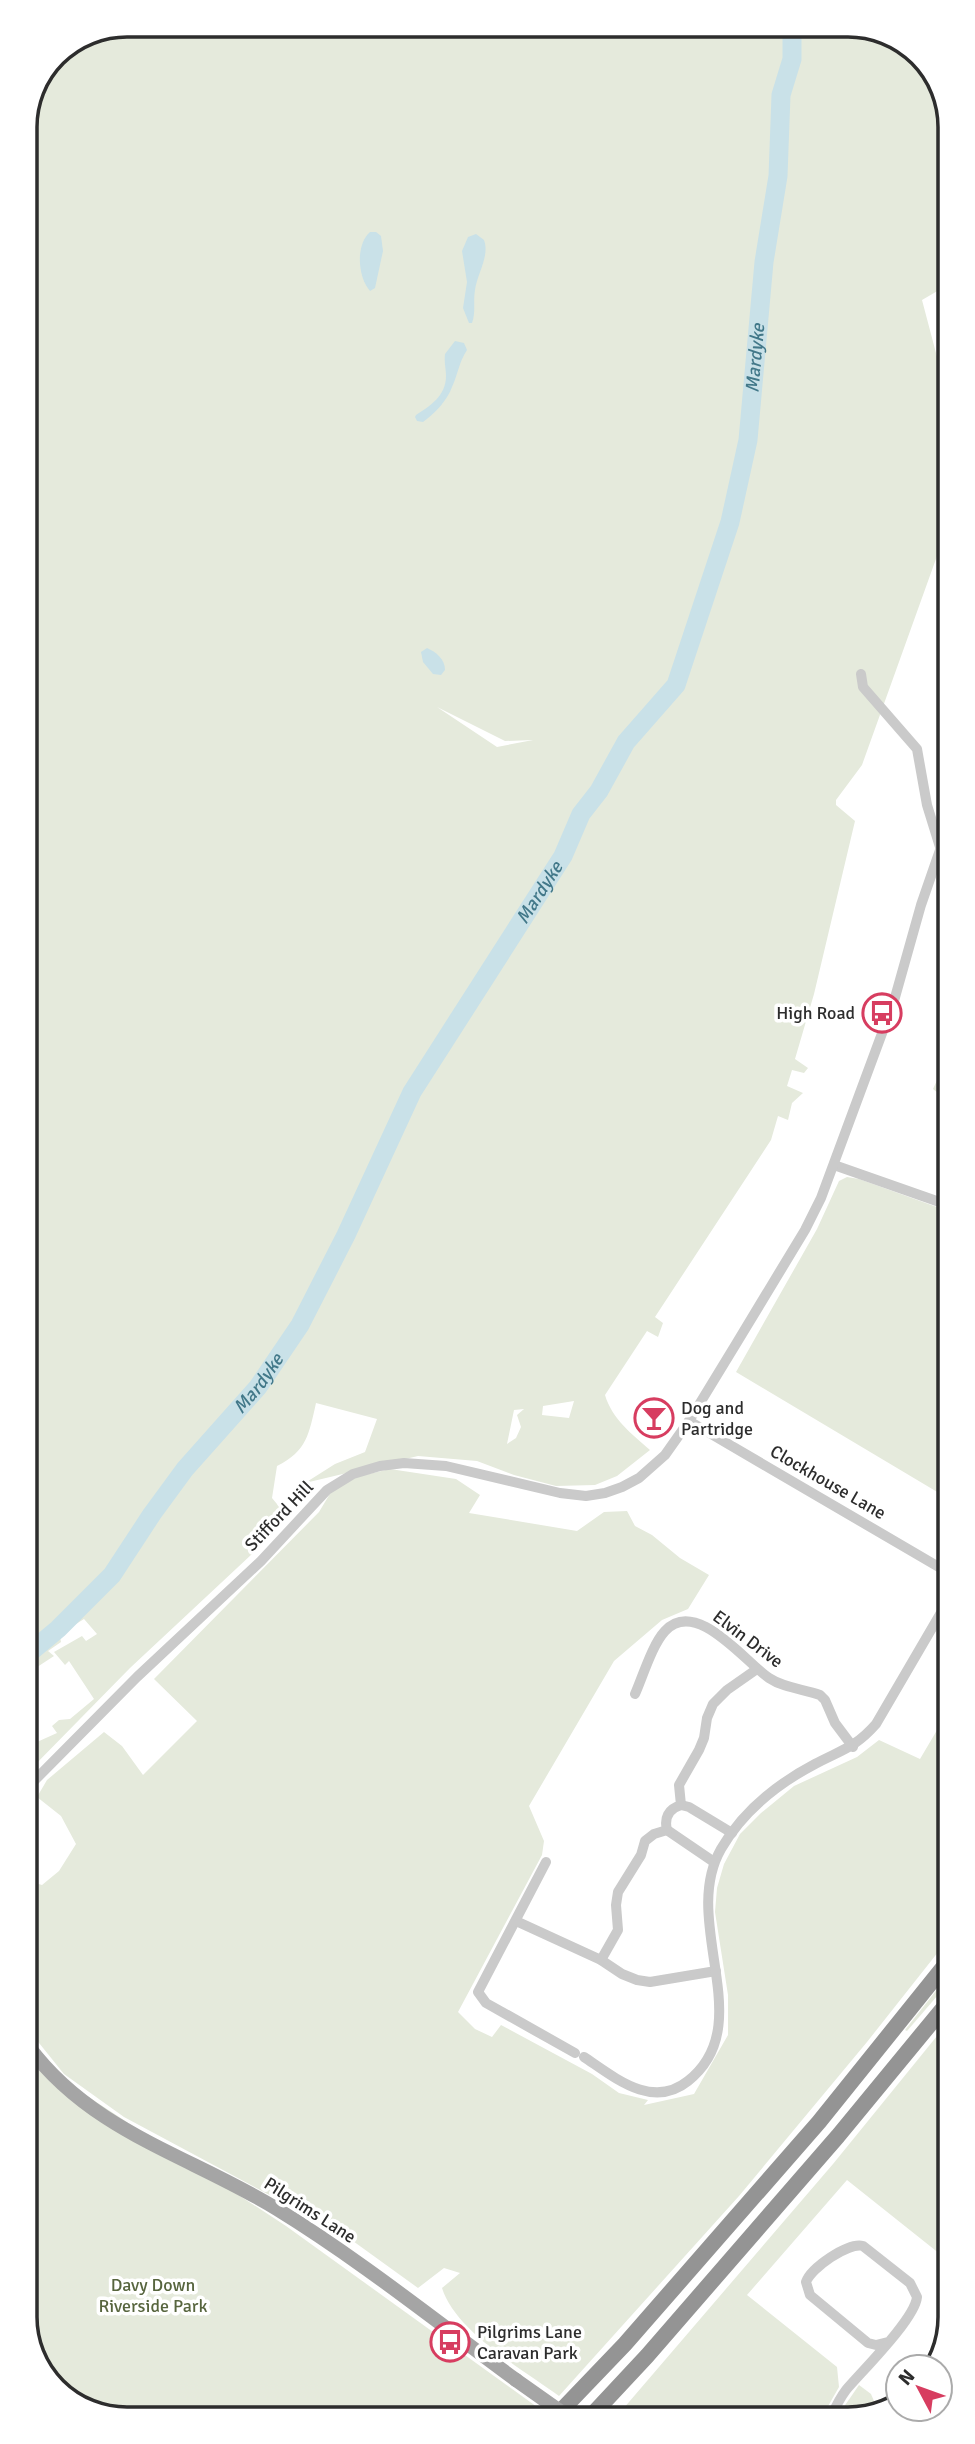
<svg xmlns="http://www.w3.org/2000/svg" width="975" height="2444" viewBox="0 0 975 2444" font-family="Signika,sans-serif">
	<rect width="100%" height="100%" fill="#fff"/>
	<g fill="#e5eadc" fill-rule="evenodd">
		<path d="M127 25H855L911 46 945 94 946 286 922 300 946 391V531L862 765 836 800V805L855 821 814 994 795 1059 808 1068 804 1073 792 1070 787 1086 803 1093 792 1103 788 1120 778 1116 771 1140 655 1317 663 1323 658 1337 647 1331 605 1395C612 1419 632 1434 650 1450L617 1476 595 1485 556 1486 514 1475 477 1461 418 1456 305 1483 335 1464 365 1452 377 1419 316 1403C309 1434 307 1451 277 1466L272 1498 286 1515 252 1554 130 1668 28 1772V1751L37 1752V1742L57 1733 52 1726 59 1720 70 1719 94 1699 69 1661 65 1665 54 1652 82 1636 86 1641 97 1634 84 1619 28 1654 25 121 55 54ZM437 707 505 741 533 740 497 747ZM574 1401 569 1418 542 1415 543 1406ZM524 1409 517 1415 521 1427 516 1438 507 1444 514 1410Z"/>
		<path d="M947 1059 948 1101 933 1089Z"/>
		<path d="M847 1177 859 1179 948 1211 949 1499 736 1372 817 1229 839 1181Z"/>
		<path d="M390 1469 456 1479 480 1495 469 1513 577 1531 604 1512 627 1511 635 1526 652 1535 680 1558 709 1575 688 1609 662 1620 614 1661 529 1806 544 1841 542 1855 458 2012 475 2029 492 2037 501 2025 592 2074 619 2093 648 2100 644 2105 694 2094 728 2035V1995L715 1912 717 1888 724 1864 740 1834 761 1813 794 1786 857 1757 879 1740 920 1759 943 1720 949 1725 950 1937 867 2042 739 2196 559 2396C522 2369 456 2332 442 2288L460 2273 444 2268 418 2288 346 2236 124 2117 64 2074 35 2038 29 2025V1881L42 1885 59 1871 76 1844 61 1816 37 1797 47 1780 104 1732 122 1746 143 1775 197 1721 154 1679 319 1512 331 1492 356 1477Z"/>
		<path d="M60 1637 61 1642 48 1651 54 1656 28 1673V1657Z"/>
		<path d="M950 1973V1981L907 2031 905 2030Z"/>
		<path d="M950 2020V2262L847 2180 747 2295 837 2367 839 2387 823 2415 617 2416 833 2164Z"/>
		<path d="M29 2058 286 2226 544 2412 539 2416 120 2419 64 2398 30 2350Z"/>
		<path d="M859 2385 871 2394 876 2406 871 2414H839Z"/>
	</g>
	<g fill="#c9e1e8">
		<path d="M370 232H376L381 236 383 251 375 288 370 291C358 278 355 245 370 232Z"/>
		<path d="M476 234 484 240C490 256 477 274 475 290 473 302 476 312 472 323H469L463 308 467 282 462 251 468 237Z"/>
		<path d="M455 341 464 343 467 350C459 362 458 374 452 387 447 401 435 413 423 422L417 421 415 417 416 415C430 406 446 396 446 376 446 369 444 362 445 354Z"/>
		<path d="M427 648C436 652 445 659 445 670L441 675 433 674 423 662 421 652Z"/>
	</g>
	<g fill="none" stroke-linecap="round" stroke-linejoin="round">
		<path stroke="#c9e1e8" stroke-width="19" id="s1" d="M28 1654 58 1629 112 1575 152 1514 185 1469 258 1387 300 1325 346 1235 412 1092 563 856 581 814 599 791 626 742 676 685 730 522 748 440 764 262 778 176 781 95 792 59V25"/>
		<g stroke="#cacaca" stroke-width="10">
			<path d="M861 674 863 687 917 749 927 805 940 847"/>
			<path d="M834 1165 948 1205"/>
			<path d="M689 1421 949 1573"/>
			<path d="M635 1694C643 1676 652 1645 665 1631 696 1597 745 1662 769 1678 784 1688 803 1689 820 1695L825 1700 835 1723 853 1747"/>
			<path d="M29 1786 137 1677 261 1561 327 1490 353 1474 380 1466 404 1463 446 1466 560 1493 586 1496 605 1493 622 1487 639 1478 665 1455 689 1421 736 1344 805 1230 821 1198 894 1001 921 905 947 830"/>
			<path d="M681 1805 689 1807 732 1833"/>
			<path d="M667 1830 714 1862"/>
			<path d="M546 1862 478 1992 486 2003 575 2053"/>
			<path d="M516 1921 601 1960 622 1974 637 1980 650 1982 716 1971"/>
			<path d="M601 1960 618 1930 616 1905 618 1892 641 1855 645 1841 654 1834 667 1830C664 1818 668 1809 681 1805L679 1785 699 1750 704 1738 707 1718 713 1704 727 1690 757 1669"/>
			<path d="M584 2057C614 2077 652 2110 688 2081 760 2024 679 1923 721 1849 743 1811 777 1784 815 1764 841 1750 855 1748 876 1724L949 1599"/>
			<path d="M832 2415C836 2406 840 2398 846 2390 862 2371 915 2319 917 2297L910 2283 863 2246C848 2242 811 2268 806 2282L810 2295 868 2343 876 2345 888 2342"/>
		</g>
		<path stroke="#a5a5a5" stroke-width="14" d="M29 2047C92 2132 191 2156 277 2209 360 2260 437 2322 516 2380"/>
		<g stroke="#949494" stroke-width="16">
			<path d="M556 2416 625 2344 819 2122 950 1959"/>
			<path d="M591 2416 647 2356 838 2136 950 2000"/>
		</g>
		<path stroke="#a5a5a5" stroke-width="14" d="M516 2380 567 2416"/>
	</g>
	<defs>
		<g id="bus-ring" transform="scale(2.0125)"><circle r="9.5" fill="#fff" stroke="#d73d60" stroke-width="1.5"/><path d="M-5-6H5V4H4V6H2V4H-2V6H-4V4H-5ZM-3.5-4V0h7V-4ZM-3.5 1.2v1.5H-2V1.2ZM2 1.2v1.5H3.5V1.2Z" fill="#d73d60"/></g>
		<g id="bar-ring" transform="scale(2.0125)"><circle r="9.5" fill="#fff" stroke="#d73d60" stroke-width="1.5"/><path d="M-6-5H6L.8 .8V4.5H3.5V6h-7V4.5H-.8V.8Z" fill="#d73d60"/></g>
	</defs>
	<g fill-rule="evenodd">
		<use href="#bus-ring" x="882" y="1013"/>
		<use href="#bar-ring" x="654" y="1418"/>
		<use href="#bus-ring" x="450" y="2342"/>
	</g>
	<g text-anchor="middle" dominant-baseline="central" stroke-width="7" stroke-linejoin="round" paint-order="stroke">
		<g font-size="18" fill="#2d2d2d" stroke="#fff" text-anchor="start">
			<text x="855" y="1013" text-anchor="end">High Road</text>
			<text x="681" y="1408">Dog and<tspan x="681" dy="21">Partridge</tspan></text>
			<text x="477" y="2332">Pilgrims Lane<tspan x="477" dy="21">Caravan Park</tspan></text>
		</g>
		<g font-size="18" fill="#2d2d2d" stroke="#fff">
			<text transform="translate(828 1482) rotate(30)">Clockhouse Lane</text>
			<text transform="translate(279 1516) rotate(-46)">Stifford Hill</text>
			<text transform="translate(748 1639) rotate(37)">Elvin Drive</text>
			<text transform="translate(310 2210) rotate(33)">Pilgrims Lane</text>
		</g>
		<g font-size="18" fill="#57653e" stroke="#fff">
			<text x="153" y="2285">Davy Down<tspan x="153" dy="21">Riverside Park</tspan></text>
		</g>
		<g font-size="19" font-style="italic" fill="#427889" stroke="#fff">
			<text stroke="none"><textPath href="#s1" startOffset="1512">Mardyke</textPath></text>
			<text stroke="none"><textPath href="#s1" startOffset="924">Mardyke</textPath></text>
			<text stroke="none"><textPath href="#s1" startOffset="357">Mardyke</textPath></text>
		</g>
	</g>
	<path d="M0 0H975V2444H0ZM127 37H848A90 90 0 0 1 938 127V2317A90 90 0 0 1 848 2407H127A90 90 0 0 1 37 2317V127A90 90 0 0 1 127 37Z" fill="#fff" fill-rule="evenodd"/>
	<path fill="none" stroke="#2d2d2d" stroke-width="3.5" d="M127 37H848A90 90 0 0 1 938 127V2317A90 90 0 0 1 848 2407H127A90 90 0 0 1 37 2317V127A90 90 0 0 1 127 37Z"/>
	<g transform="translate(919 2388) rotate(311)"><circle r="33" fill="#ffffff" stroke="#ababab" stroke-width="2"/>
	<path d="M0-5L12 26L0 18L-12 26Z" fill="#d73d60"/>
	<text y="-10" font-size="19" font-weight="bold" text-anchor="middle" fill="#2d2d2d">N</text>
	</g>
</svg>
